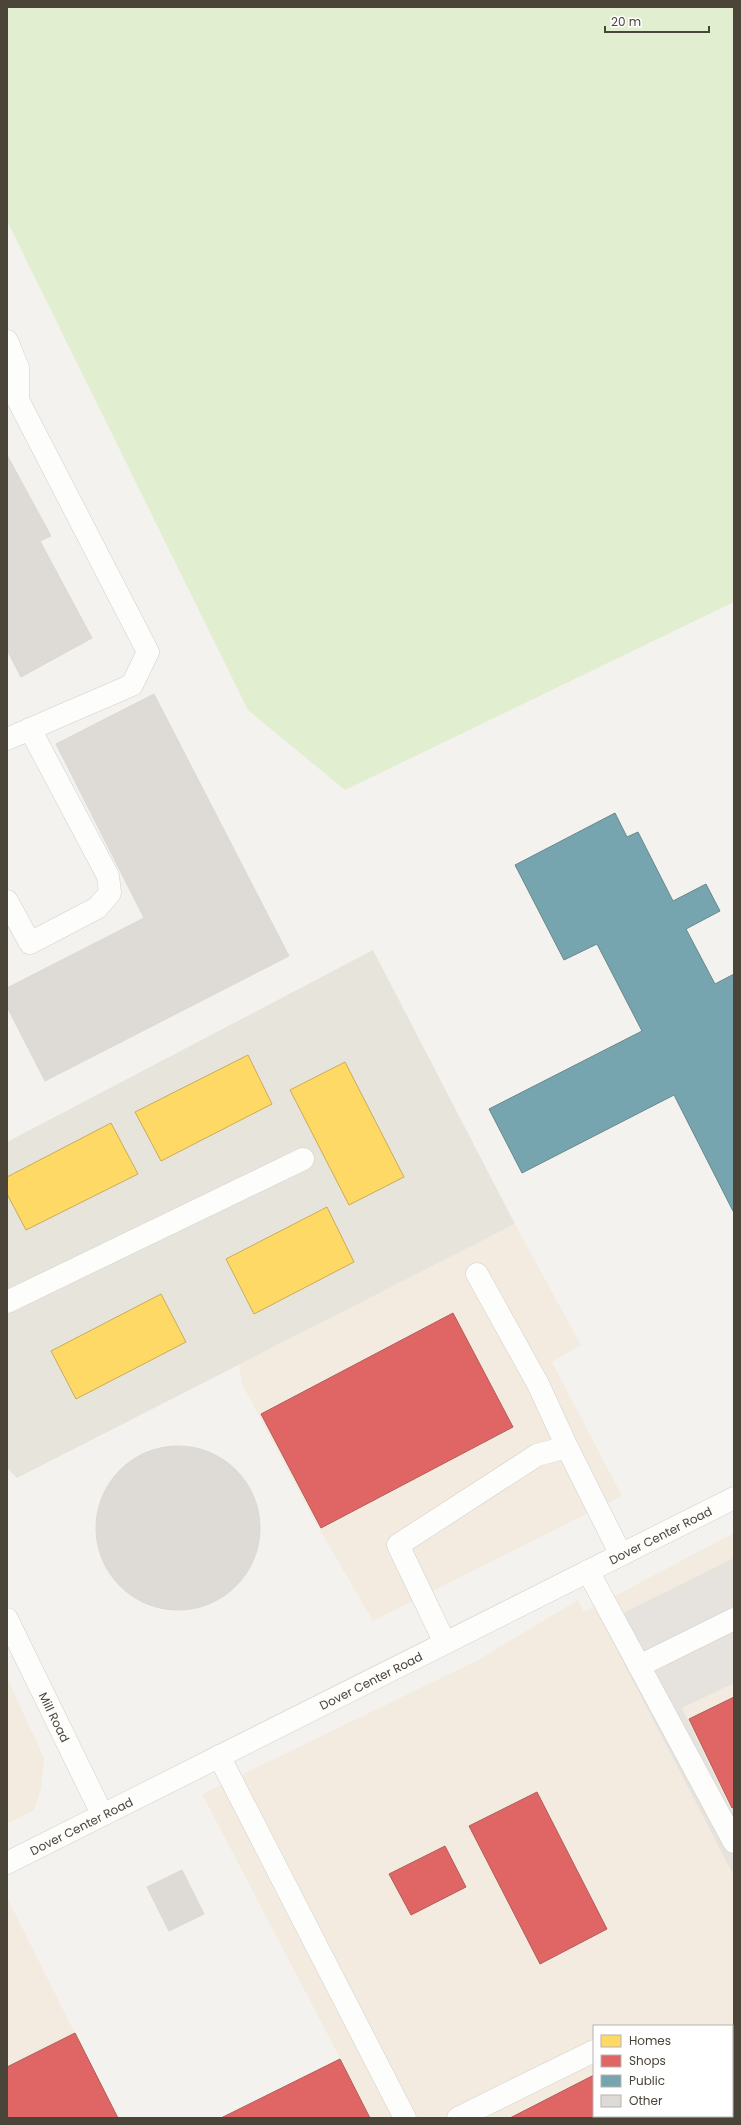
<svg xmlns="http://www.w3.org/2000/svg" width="741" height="2125" viewBox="0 0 741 2125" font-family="Poppins,sans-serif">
	<rect width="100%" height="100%" fill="#f4f2ee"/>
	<path fill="#e7e4dc" d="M373 950 515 1224 17 1478 7 1468V1142Z"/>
	<g fill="#f3ebdf" fill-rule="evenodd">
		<path d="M515 1224 581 1345 552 1362 622 1496 373 1621 318 1527 242 1384 239 1365Z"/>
		<path d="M734 1533V2118H221L340 2058 202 1794 476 1661 578 1600 584 1612ZM594 2026H732V2116H594Z"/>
		<path d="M7 1678 44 1758 41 1789 34 1810 7 1824Z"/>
		<path d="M7 1897 75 2033 118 2118H7Z"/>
	</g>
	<path fill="#e1eecf" d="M7 7H734V602L345 790 248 710 7 221Z"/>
	<path fill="#e6e3df" d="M734 1558V1683L682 1708 731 1810 734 1809V1876L603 1623Z"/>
	<g fill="#ffd966" stroke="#c9ac58">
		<path d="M248 1055 272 1104 161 1161 135 1112Z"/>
		<path d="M345 1062 404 1177 349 1205 290 1090Z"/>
		<path d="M111 1123 138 1174 26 1230 7 1194V1177Z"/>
		<path d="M327 1207 354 1262 254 1314 226 1259Z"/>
		<path d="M161 1294 186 1342 76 1399 51 1351Z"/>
	</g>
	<g fill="#e06666" stroke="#b35c58">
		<path d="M453 1313 513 1427 321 1528 261 1414Z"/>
		<path d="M734 1697V1807L732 1808 689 1719Z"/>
		<path d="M537 1792 607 1929 540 1964 469 1826Z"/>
		<path d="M445 1846 466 1887 411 1915 389 1874Z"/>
		<path d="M75 2033 118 2118H7V2067Z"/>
		<path d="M340 2059 370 2118H221Z"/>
		<path d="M594 2075V2116H652L653 2118H510Z"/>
	</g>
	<path fill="#76a5af" stroke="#69888c" d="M615 813 627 837 638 832 673 901 706 884 720 911 686 929 715 984 734 974V1213L674 1095 522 1173 489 1109 642 1031 597 944 564 960 515 865Z"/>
	<g fill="#dedbd6" stroke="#dcd9d4">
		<path d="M7 455 51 536 40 541 92 638 21 677 7 650Z"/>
		<path d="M154 694 289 956 45 1081 7 1007V988L144 918 56 744Z"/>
		<circle cx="178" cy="1528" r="82"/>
		<path d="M182 1870 204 1914 169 1931 147 1887Z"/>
	</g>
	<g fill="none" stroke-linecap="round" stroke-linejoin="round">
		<g stroke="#d2d0cb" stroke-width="23">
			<g id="minor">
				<path d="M7 341 18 368V400L148 652 132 685 7 739"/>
				<path d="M7 901 30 943 97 908 110 893 108 876 30 729"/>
				<path d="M477 1274 538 1384 567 1447"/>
				<path d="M7 1302 303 1159"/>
				<path d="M588 1571 734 1842"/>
				<path id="s1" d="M7 1619 102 1814"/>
				<path d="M445 1643 398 1545 537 1455 567 1447 621 1555"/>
				<path d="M639 1666 734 1619"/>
				<path d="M219 1756 405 2118"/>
				<path id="s2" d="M7 1863 734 1498"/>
				<path d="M682 2116 683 2118"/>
				<path d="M458 2118 594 2051"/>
			</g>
		</g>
		<use href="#minor" stroke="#fdfdfc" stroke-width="22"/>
	</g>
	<g text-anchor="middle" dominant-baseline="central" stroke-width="4" stroke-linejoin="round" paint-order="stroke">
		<g font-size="12" fill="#4b4439" stroke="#fff">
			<text stroke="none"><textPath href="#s2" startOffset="731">Dover Center Road</textPath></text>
			<text stroke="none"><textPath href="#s2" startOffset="407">Dover Center Road</textPath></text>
			<text stroke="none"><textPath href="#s1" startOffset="109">Mill Road</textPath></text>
			<text stroke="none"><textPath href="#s2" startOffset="83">Dover Center Road</textPath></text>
		</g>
	</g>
	<rect width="741" height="2125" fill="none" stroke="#4b4439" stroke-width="16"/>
	<rect x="593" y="2025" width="140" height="92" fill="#ffffff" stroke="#b7b4b0"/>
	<rect x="601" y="2035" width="20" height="12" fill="#ffd966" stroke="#b7b4b0"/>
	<text x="629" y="2045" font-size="12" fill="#4b4439">Homes</text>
	<rect x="601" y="2055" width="20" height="12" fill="#e06666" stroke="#b7b4b0"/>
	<text x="629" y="2065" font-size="12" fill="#4b4439">Shops</text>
	<rect x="601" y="2075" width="20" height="12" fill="#76a5af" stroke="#b7b4b0"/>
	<text x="629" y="2085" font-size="12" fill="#4b4439">Public</text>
	<rect x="601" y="2095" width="20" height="12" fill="#dedbd6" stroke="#b7b4b0"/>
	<text x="629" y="2105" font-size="12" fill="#4b4439">Other</text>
	<path d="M605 26v6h104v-6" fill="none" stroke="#4b4439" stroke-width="2"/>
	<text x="611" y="26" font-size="12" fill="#4b4439" stroke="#ffffff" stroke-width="3" paint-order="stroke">20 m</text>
</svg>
